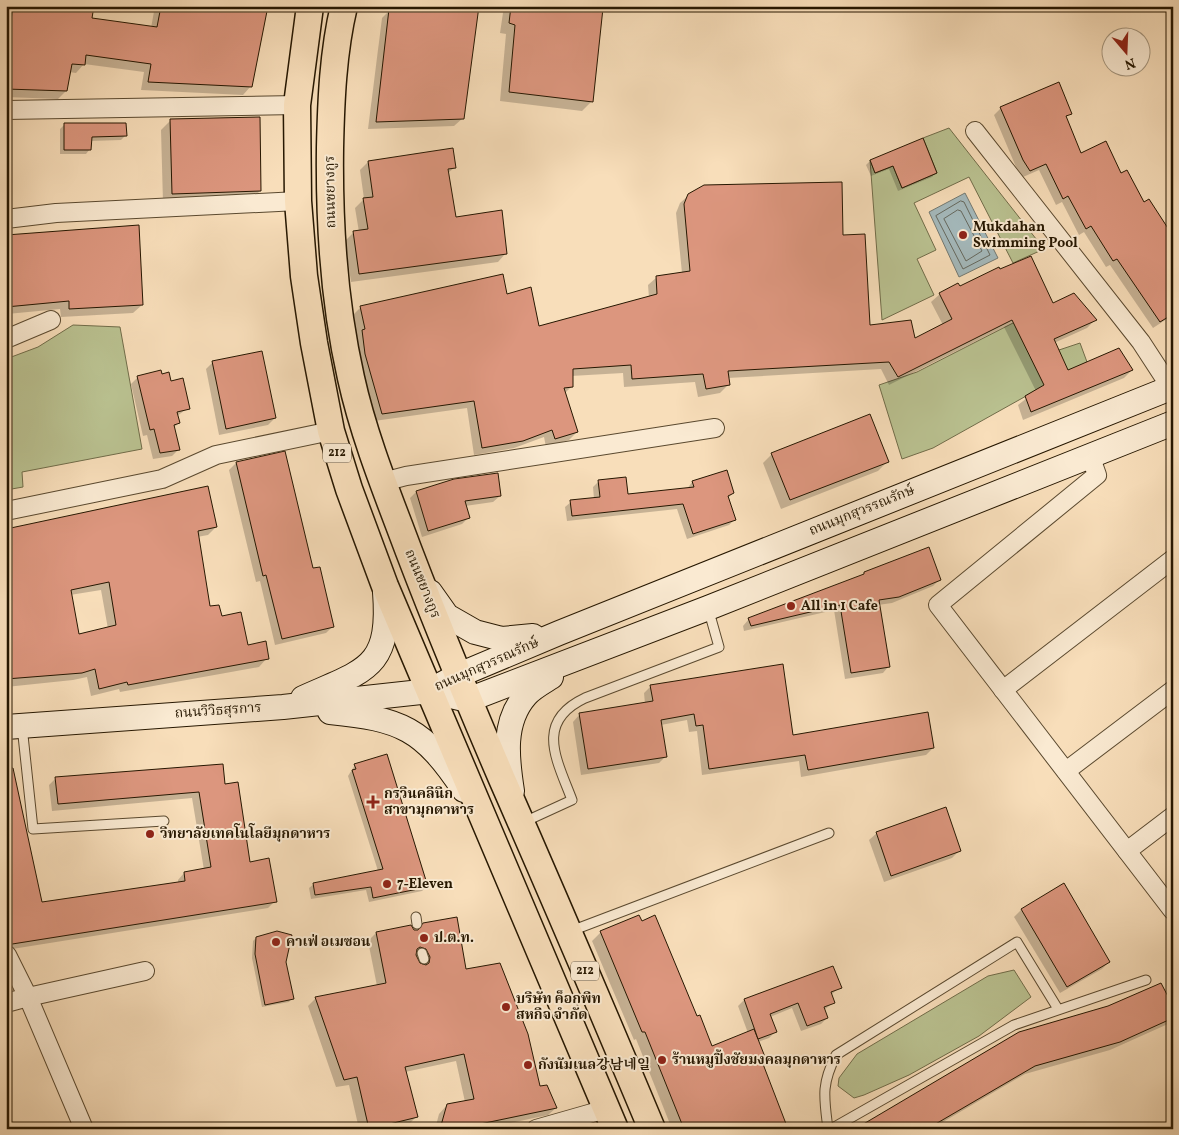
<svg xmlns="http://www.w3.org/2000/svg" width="1179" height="1135" viewBox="0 0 1179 1135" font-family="Vollkorn,'Noto Serif KR','Noto Serif Thai',serif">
	<rect width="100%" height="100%" fill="#f8deba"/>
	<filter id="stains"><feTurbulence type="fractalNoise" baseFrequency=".004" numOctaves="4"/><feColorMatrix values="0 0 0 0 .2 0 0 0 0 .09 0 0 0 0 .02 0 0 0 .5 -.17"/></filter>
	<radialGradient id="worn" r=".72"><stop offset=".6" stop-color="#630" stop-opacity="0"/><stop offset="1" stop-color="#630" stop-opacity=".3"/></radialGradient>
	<g fill="#bac291" stroke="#706c49">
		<path d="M949 128 1044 249 1013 263 969 177 914 203 936 250 917 259 934 295 882 320 870 160 875 173 893 166 902 188 937 173 923 138Z"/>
		<path d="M1013 323 1059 350 1080 343 1087 362 933 448 902 459 879 385 917 372Z"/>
		<path d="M73 325 120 327 142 449 22 472 23 487 6 490V359L38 347Z"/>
		<path d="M1014 970 1031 997 979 1036 909 1075 864 1095 854 1098 838 1086 839 1078 857 1054 988 976Z"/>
	</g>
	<path fill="#a4b9bc" stroke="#727871" d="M965 193 998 258 959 277 929 212Z"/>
	<g fill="#0003" fill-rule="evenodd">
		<path d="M6 6H92L90 19 151 28 155 6H268L251 86 243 95 141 90 144 72 84 64 76 73 69 72 66 91 58 99 6 97Z"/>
		<path d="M504 6H583L602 9 591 102 582 111 500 101 506 34 500 33Z"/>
		<path d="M390 10 463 118 454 126 368 129 382 18Z"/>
		<path d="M1001 108 1071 113 1065 118 1080 155 1121 174 1169 232 1172 230 1173 315 1153 328 1110 265 1106 267 1084 232 1079 235 1062 202 1056 205 1039 170 1023 177 1016 167 994 115Z"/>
		<path d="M171 120 260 191 251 200 163 203 161 130Z"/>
		<path d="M65 124 125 136 121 140 90 141V149L86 154H60V129Z"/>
		<path d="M870 161 936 173 932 177 898 191 889 169 871 176 866 165Z"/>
		<path d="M368 162 455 167 447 174 455 218 506 253 498 262 351 282 345 241 354 232H359L355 208 364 199 360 170Z"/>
		<path d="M689 195 842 237 869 327 914 340 943 325 931 302 940 294 959 288 1053 305 1095 320 1087 328 1054 343 1068 372 1132 370 1124 378 1023 420 1018 405 1036 391 1004 327 889 385 881 369 728 378V385L720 393 698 397 695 382 624 387 623 373 571 376 572 386 565 393 577 432 569 440 546 447 544 437 514 448 474 455 467 408 374 421 354 339 357 336 353 315 361 307 506 296 538 328 649 298 648 285 657 277 682 273 676 213 680 203Z"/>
		<path d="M138 226 142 305 133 313 61 317 60 309 7 314 6 318V236Z"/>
		<path d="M213 362 275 418 268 425 219 435 206 369Z"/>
		<path d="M138 377 170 382 188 408 177 416 179 423 173 428 179 449 172 456 153 459 147 435 143 436 131 384Z"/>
		<path d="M772 454 888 461 878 471 781 509 763 463Z"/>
		<path d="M236 463 312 570 333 626 326 633 275 645 260 581 256 582 229 470Z"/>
		<path d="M599 481 627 496 687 489 692 482 733 493 728 498 734 520 729 525 687 539 677 509 567 521 565 507 571 502 594 499 593 487Z"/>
		<path d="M416 492 500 496 493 502 465 506 468 518 462 524 422 537 410 498Z"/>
		<path d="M216 527 208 535 197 537 209 608 247 646 267 658 259 667 120 692 119 689 91 696 87 677 73 680 6 687V531ZM101 590 108 629 78 636 70 595Z"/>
		<path d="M864 573 939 580 933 586 892 603 878 605 889 666 883 673 845 679 834 610 744 631 743 626 749 619 861 577Z"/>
		<path d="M1173 574V583L1169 578Z"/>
		<path d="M651 686 792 737 933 748 926 755 801 777 799 761 702 775 697 731 689 732 687 720 661 725 666 756 659 763 581 775 573 722 580 714 645 704 644 693Z"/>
		<path d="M355 765 427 886 422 891 369 902 366 890 311 899 309 888 314 884 378 871 348 776Z"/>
		<path d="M6 775 41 903 178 883V880L184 873 204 870 192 798 52 811 49 785 56 778 224 785 249 863 275 901 268 908 6 950Z"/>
		<path d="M877 833 959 851 952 858 884 882 869 840Z"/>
		<path d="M1021 910 1109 962 1102 969 1060 993 1014 917Z"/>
		<path d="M414 931 465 970 539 1087 556 1108 548 1115 483 1129H435L439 1114 447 1105 465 1102 456 1061 405 1072 416 1117 408 1125 392 1129H359L349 1085 336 1087 308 1006 316 998 377 986 368 941 376 933ZM415 954 420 959 422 966 417 962Z"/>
		<path d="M601 932 696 1017 712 1047 748 1033 738 1006 744 1000 840 987 831 995 833 1003 824 1010 827 1018 821 1024 801 1031 792 1008 770 1017 775 1032 769 1038 758 1042 766 1062 763 1065 786 1129H672L636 1039 634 1040 592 941Z"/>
		<path d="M256 938 285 962 292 998 289 1002 262 1007 252 958 253 941Z"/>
		<path d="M1173 1009V1019L1168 1024 1110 1050 1025 1074 931 1129H857Z"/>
	</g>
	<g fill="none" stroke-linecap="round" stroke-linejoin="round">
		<g stroke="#65685e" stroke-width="1">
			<path d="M961 201 964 202 990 255 963 269 936 216Z"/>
			<path d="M958 210 961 211 982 251 966 261 944 219Z"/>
		</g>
	</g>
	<g fill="#dc967e" stroke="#261701" fill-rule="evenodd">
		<path d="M13 6H94L92 18 157 27 161 6H268L252 87 148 82 151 64 86 55 85 65 72 64 67 91 6 89V56Z"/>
		<path d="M410 6H479L464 119 376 122 389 9Z"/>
		<path d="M511 6 603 8 593 102 509 92 515 25 509 23Z"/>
		<path d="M1059 82 1072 114 1066 116 1081 153 1106 141 1121 173 1127 170 1144 202 1149 199 1173 236V314L1160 322 1117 259 1113 261 1091 226 1086 229 1068 196 1063 199 1046 164 1030 171 1023 160 1000 107Z"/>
		<path d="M260 117 261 191 172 194 170 119Z"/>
		<path d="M64 123H126L127 136 92 137 91 150H64Z"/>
		<path d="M923 138 937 173 902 188 893 166 875 173 870 160Z"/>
		<path d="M453 148 456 168 448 169 456 217 502 210 507 254 359 274 353 231 368 229 363 198 373 197 368 161Z"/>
		<path d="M842 182 843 235 865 234 870 325 911 320 915 338 952 319 939 293 958 283 960 286 999 267 1000 269 1031 256 1053 303 1074 293 1097 320 1054 339 1068 370 1119 348 1133 370 1031 412 1025 396 1044 385 1012 320 898 377 889 362 728 371 730 385 706 389 703 374 632 379 631 365 573 369V387L564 388 578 432 555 439 552 430 523 441 482 448 474 401 382 414 365 354 362 330 365 329 360 306 503 274 507 294 531 287 539 326 657 294 656 276 690 271 684 204 688 194 704 185Z"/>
		<path d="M139 225 143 305 69 309V301L6 307V235Z"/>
		<path d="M262 351 276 418 226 429 212 361Z"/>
		<path d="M161 370 162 374 169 372 171 381 183 378 190 409 177 412 180 423 174 425 180 450 160 453 154 429 150 430 137 376Z"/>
		<path d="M870 414 889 462 790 500 771 453Z"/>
		<path d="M285 451 313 568 320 567 334 627 282 639 266 575 263 576 236 462Z"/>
		<path d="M727 470 734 493 728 496 736 520 693 534 683 504 572 516 570 500 600 497 598 480 626 477 628 494 694 487 692 481Z"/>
		<path d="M498 473 501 496 465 501 470 518 428 531 416 491 454 479Z"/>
		<path d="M208 486 217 527 198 531 210 606 219 605 222 616 241 612 248 645 266 641 269 659 128 685 127 682 99 689 95 669 82 673 6 679V529ZM109 582 116 625 79 634 71 590Z"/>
		<path d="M929 547 941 580 899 597 879 600 890 667 851 673 840 605 751 626 748 618 864 574V572Z"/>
		<path d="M783 664 793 735 928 712 934 748 808 770 805 755 709 769 703 725 696 726 694 714 661 720 667 757 588 769 579 713 653 701 650 685Z"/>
		<path d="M387 754 428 887 373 898 371 887 315 895 313 883 383 869 352 770 356 769 354 764Z"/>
		<path d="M223 764 225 784 238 782 250 862 269 858 277 902 6 945V769L13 768 42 902 185 881 184 872 211 867 199 792 58 804 55 777Z"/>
		<path d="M946 807 961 851 891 876 876 832Z"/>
		<path d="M1064 883 1110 962 1067 987 1021 909Z"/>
		<path d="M639 915 642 921 655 915 697 1016 700 1015 712 1046 754 1029 767 1062 763 1064 788 1129H684L645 1032H642L600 931Z"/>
		<path d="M457 917 466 969 500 963 528 1034 540 1086 547 1085 557 1108 456 1129H440L447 1104 474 1099 464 1054 405 1067 418 1117 369 1129 357 1077 344 1080 315 997 386 983 376 932 411 925 414 930H418L423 923ZM420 947 426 949 430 957 429 963 426 965 420 963 416 955 417 949Z"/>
		<path d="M277 931 292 935 286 962 294 999 265 1005 255 954 256 937Z"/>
		<path d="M833 966 842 988 831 992 835 1003 824 1007 828 1018 807 1026 798 1003 770 1014 777 1032 758 1039 744 999Z"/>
		<path d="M1161 983 1173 1006V1018L1120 1042 1035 1066 927 1129H855L1019 1032 1108 1006Z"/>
	</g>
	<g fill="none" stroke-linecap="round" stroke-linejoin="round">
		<g stroke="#5a492f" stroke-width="11">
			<g id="lane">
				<path d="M22 726 33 829 164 821"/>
				<path d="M524 822 572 800C557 760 534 722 585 698L719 647 708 608"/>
				<path d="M416 917 417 924"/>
				<path d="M571 931 829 833"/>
				<path d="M422 953 424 959"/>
				<path d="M828 1129C824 1097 821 1085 836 1055L1017 942 1058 1009"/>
				<path d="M831 1129 1014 1025 1146 980"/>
			</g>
		</g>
		<g stroke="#5a492f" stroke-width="20">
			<g id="street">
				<path d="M6 110 297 105"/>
				<path d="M975 131 1141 342 1171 388"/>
				<path d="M6 219 56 213 298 201"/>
				<path d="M6 339 51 320"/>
				<path d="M1090 455 1097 475 938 605 1173 911"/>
				<path d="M383 482 406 476 715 428"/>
				<path d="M6 511 162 479 216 455 331 431"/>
				<path d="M1003 690 1173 559"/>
				<path d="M1066 771 1173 690"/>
				<path d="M1127 851 1173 816"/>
				<path d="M7 955 28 997 84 1129"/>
				<path d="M6 1003 28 997 145 971"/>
				<path d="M536 1129 606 1109"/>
			</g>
		</g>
		<g stroke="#261701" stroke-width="26">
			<g id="secondary">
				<path d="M430 592 447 616 475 632 502 639 533 636"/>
				<path d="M442 684 459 675 559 633 1173 387"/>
				<path d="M303 698C365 670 391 669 385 592"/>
				<path d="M330 712C401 719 423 728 464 790"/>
				<path d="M6 727 283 707 430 691 468 700 708 608 1173 423"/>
				<path d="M512 791C507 759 502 722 526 695 532 688 543 682 551 677"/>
			</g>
		</g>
		<g stroke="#261701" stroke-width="29">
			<g id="primary">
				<path d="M310 6 297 105 298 201 304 276 314 343 331 431 349 489 385 586 615 1129"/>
				<path d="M344 6C333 52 331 101 330 148 329 225 334 303 351 378 362 428 381 478 399 525 431 611 466 695 502 779 553 895 603 1012 652 1129"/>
			</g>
		</g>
		<use href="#lane" stroke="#faead2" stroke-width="9"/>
		<use href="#street" stroke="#faead2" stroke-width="18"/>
		<use href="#secondary" stroke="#faead2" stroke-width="24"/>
		<use href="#primary" stroke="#f8deba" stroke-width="26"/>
	</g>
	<g fill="#8f2418" stroke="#faead2" stroke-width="2">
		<circle cx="963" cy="235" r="5"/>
		<circle cx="791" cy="606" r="5"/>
		<path d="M370.5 794.5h5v5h5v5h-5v5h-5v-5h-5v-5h5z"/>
		<circle cx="150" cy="834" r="5"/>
		<circle cx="387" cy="884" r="5"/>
		<circle cx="424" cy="938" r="5"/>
		<circle cx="276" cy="942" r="5"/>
		<circle cx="506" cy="1007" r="5"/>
		<circle cx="662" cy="1060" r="5"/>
		<circle cx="528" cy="1065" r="5"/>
	</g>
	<g text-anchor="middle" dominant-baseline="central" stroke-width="4" stroke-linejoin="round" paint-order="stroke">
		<g fill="#faead2" stroke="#665640" stroke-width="1">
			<rect x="323" y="443.5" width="28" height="19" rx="4"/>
			<rect x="571" y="961.5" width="28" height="19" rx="4"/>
		</g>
		<g font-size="12" font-weight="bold" fill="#261701">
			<text x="337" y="453">212</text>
			<text x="585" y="971">212</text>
		</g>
		<g font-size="14" fill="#261701" stroke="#faead2">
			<text transform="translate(331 192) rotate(-91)">ถนนชยางกูร</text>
			<text transform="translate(862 511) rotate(-22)">ถนนมุกสุวรรณรักษ์</text>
			<text transform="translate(422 584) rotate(68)">ถนนชยางกูร</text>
			<text transform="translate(487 665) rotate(-24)">ถนนมุกสุวรรณรักษ์</text>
			<text transform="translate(218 711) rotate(-4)">ถนนวิวิธสุรการ</text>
		</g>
		<g font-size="14" font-weight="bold" fill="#261701" stroke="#faead2" text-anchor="start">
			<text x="973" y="227">Mukdahan<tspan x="973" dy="16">Swimming Pool</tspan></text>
			<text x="801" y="606">All in 1 Cafe</text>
			<text x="384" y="794">กรวินคลินิก<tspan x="384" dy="16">สาขามุกดาหาร</tspan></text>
			<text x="160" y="834">วิทยาลัยเทคโนโลยีมุกดาหาร</text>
			<text x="397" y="884">7-Eleven</text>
			<text x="434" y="938">ป.ต.ท.</text>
			<text x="286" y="942">คาเฟ่ อเมซอน</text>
			<text x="516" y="999">บริษัท ค็อกพิท<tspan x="516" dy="16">สหกิจ จำกัด</tspan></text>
			<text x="672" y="1060">ร้านหมูปิ้งชัยมงคลมุกดาหาร</text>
			<text x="538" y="1065">กังนัมเนล강남네일</text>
		</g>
	</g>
	<rect width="1179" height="1135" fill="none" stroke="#f8deba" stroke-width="25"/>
	<rect x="8" y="8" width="1164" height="1120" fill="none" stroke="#261701" stroke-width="2.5"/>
	<rect x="12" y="12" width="1154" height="1110" fill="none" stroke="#261701"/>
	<g transform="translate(1126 52) rotate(161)"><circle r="24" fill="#faead2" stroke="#a5967e"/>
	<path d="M0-4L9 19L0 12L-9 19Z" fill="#8f2418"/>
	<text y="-8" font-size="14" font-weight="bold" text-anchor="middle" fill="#261701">N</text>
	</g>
	<rect width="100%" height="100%" filter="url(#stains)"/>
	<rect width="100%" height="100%" fill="url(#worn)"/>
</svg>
